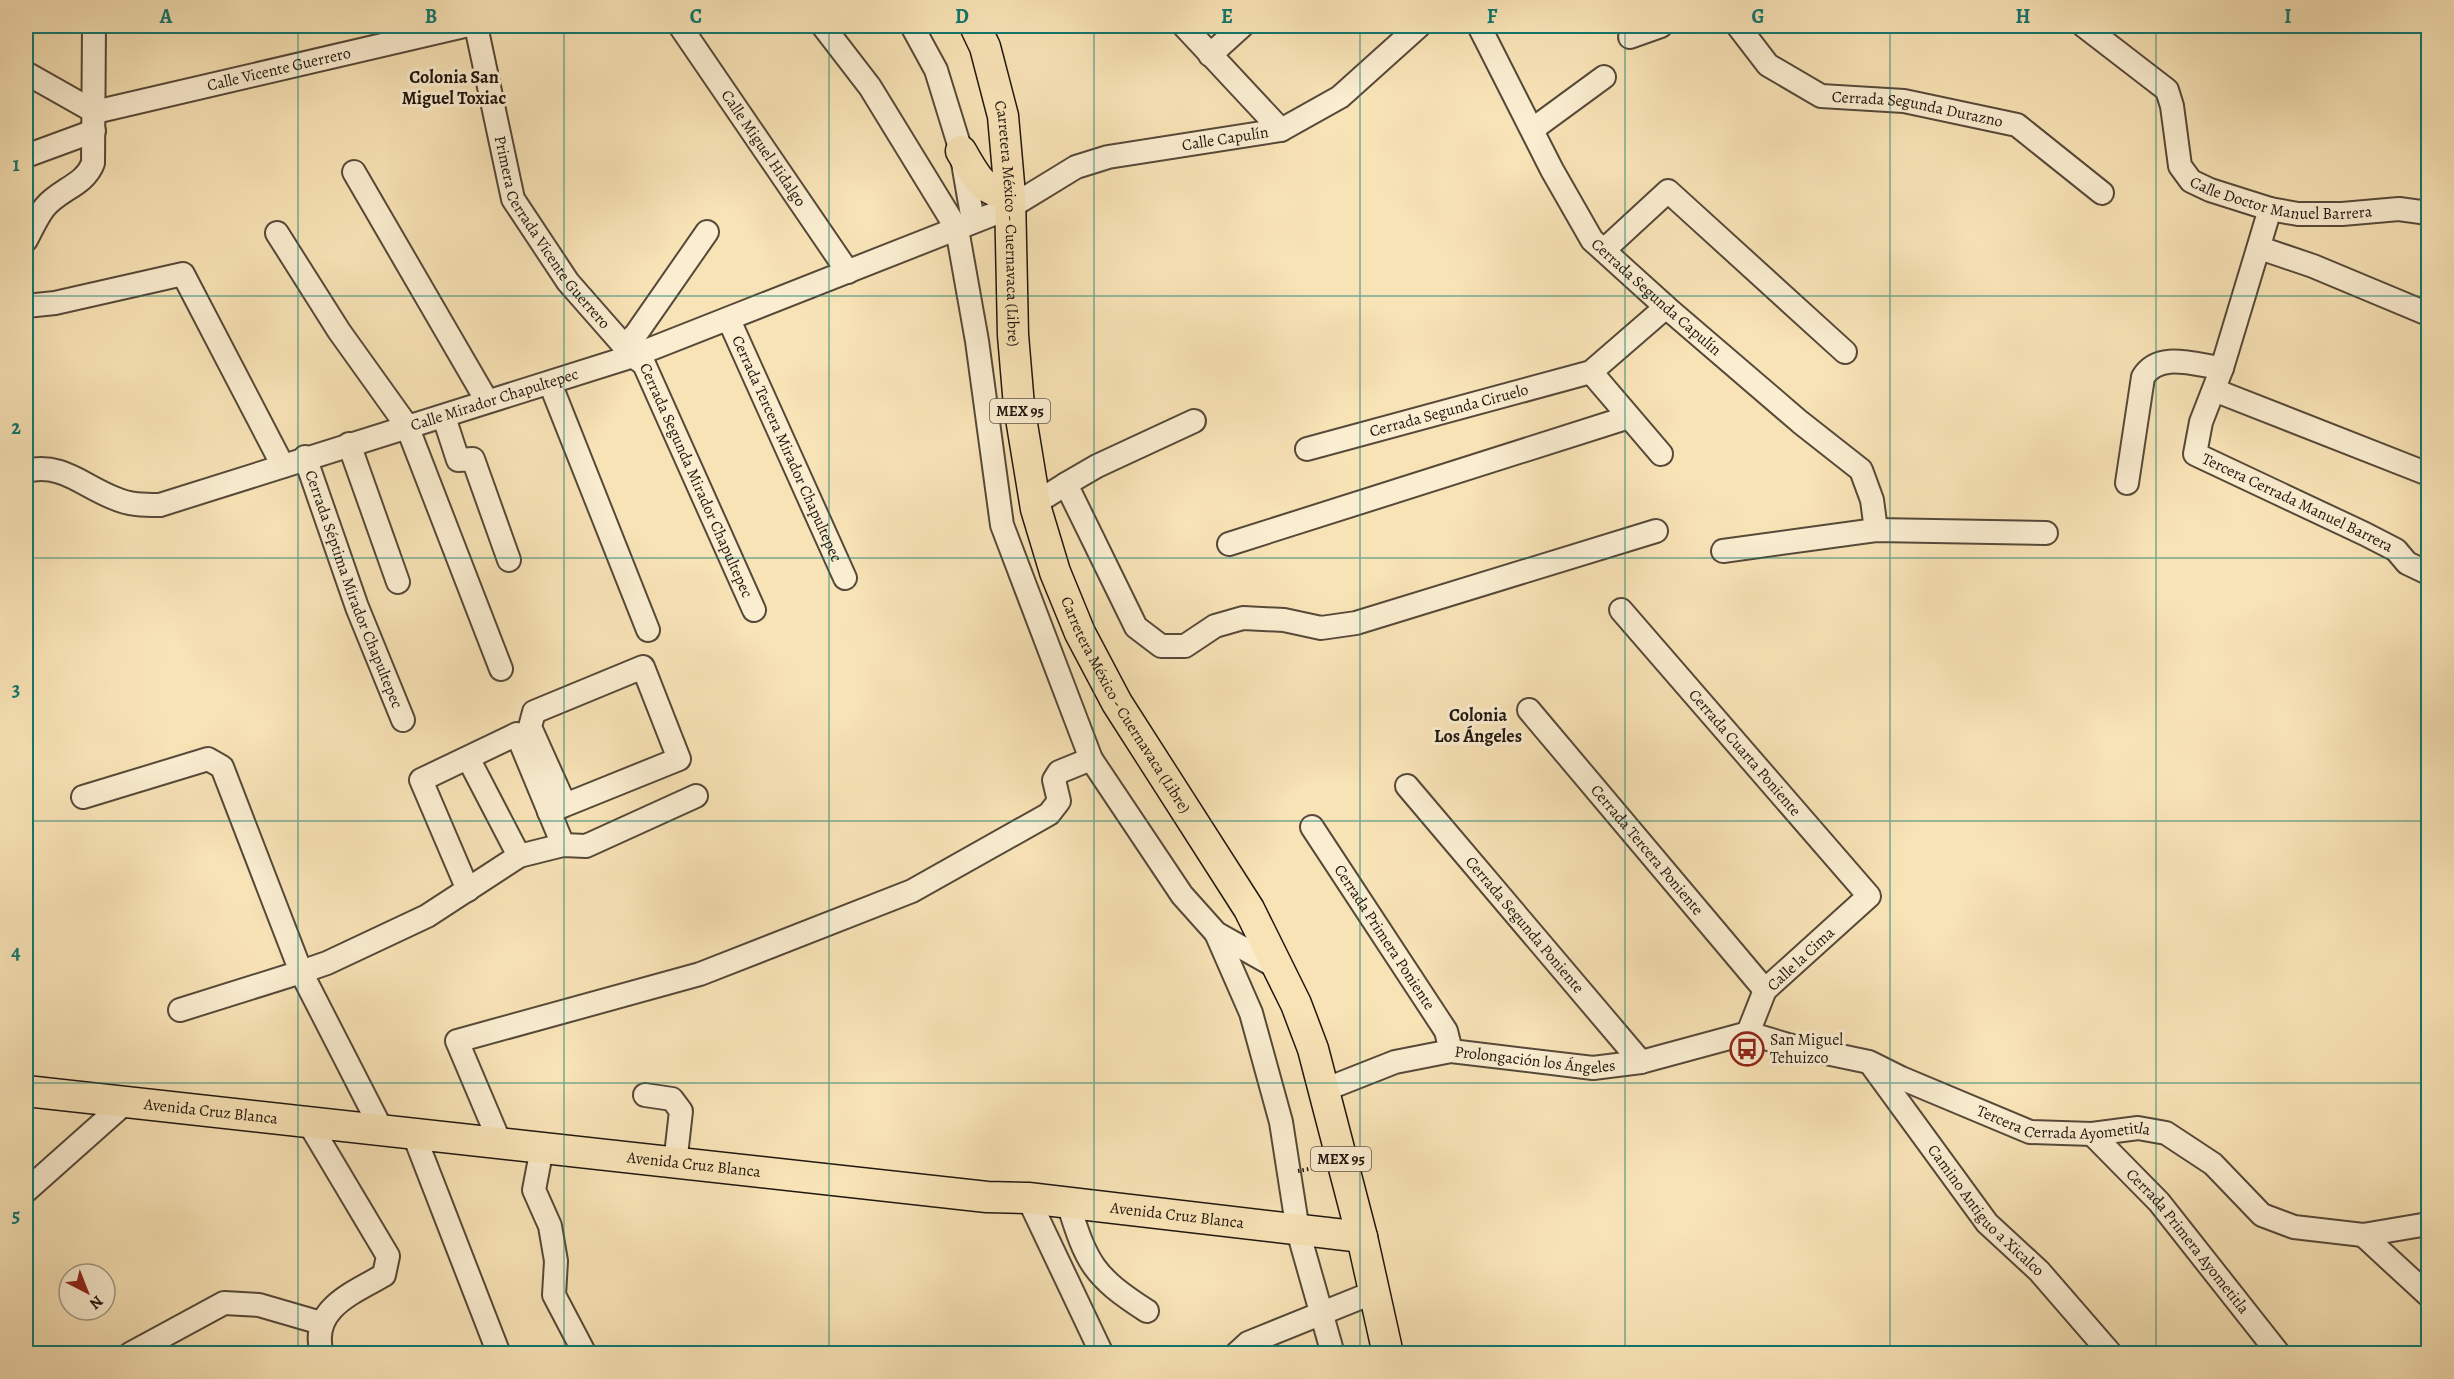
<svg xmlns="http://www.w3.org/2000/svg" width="2454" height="1379" viewBox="0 0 2454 1379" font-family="Alegreya,serif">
	<rect width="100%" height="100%" fill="#f8e3b6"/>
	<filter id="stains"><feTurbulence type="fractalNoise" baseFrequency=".00333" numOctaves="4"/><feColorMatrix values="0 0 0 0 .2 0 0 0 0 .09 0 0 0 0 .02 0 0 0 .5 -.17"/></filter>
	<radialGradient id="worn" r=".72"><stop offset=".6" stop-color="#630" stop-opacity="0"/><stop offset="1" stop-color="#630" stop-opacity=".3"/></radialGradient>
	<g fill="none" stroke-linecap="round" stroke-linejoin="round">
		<g stroke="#564939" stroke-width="26">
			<g id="minor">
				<path id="s1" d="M476 26 513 199 568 282 633 356 644 364 754 610"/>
				<path id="s2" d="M680 26 848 272"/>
				<path d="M823 26 870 87 957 229 977 341 1002 525 1091 759 1182 895 1216 933 1280 969"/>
				<path d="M912 26 936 70 961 151 973 221"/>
				<path d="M1184 26 1281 130"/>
				<path id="s3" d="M1479 26 1552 170 1592 240 1666 307 1800 422 1861 470 1872 500 1876 530"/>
				<path id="s4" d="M1738 26 1768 65 1821 96 1904 101 2017 125 2102 193"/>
				<path id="s5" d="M2084 26 2167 90 2172 106 2180 166 2191 181 2210 190 2270 209 2298 214H2342L2399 209 2428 213"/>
				<path d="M1630 37 1661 26"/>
				<path d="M1210 55 1242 26"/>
				<path id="s6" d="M26 73 95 112 464 26"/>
				<path d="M1533 129 1604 77"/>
				<path d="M26 156 94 131"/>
				<path d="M354 172 487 401"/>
				<path id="s7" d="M2270 209 2222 368 2201 422 2195 454 2365 534 2396 550 2407 563 2428 573"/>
				<path d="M277 233 339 331 407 426 501 669"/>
				<path d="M26 240C32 229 37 217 45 207 60 189 85 185 93 163L94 26"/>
				<path d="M2260 248 2313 266 2428 314"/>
				<path d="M1604 250 1668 191 1845 352"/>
				<path d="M26 306 55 303 183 274 283 466"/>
				<path id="s8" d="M729 320 845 578"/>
				<path d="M624 346 636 334 707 232"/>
				<path d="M1591 372 1661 454"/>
				<path d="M550 383 648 630"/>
				<path d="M2214 390 2428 474"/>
				<path d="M444 417 458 460 473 459 509 560"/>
				<path d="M349 444 398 582"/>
				<path id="s9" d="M1307 449 1591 372 1666 307"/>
				<path id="s10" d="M305 457 357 607 403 720"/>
				<path id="s11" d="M26 471C61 462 83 486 114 498 129 505 144 505 160 505L633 356 1009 208 1076 167 1108 157 1281 130 1340 97 1419 26"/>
				<path d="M2127 483 2143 377C2159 351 2195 365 2222 368"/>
				<path d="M1066 484 1097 466 1194 421"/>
				<path d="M1036 509 1042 499 1066 484 1136 627 1161 646H1185L1215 626 1243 618 1284 620 1321 628 1356 623 1656 531"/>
				<path d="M1229 544 1629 417"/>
				<path d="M1723 551 1876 530 2046 533"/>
				<path id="s12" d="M1621 610 1869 896 1765 990 1748 1033"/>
				<path id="s13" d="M1529 710 1765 990"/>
				<path d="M468 758 519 856"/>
				<path id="s14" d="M1407 786 1641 1062"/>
				<path d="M83 797 208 759 222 767 301 972 180 1010"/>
				<path d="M549 812 565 805 679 759 643 667 534 712 530 727 565 805"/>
				<path id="s15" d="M1312 827 1446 1031 1451 1051"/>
				<path d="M468 890 421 780 517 734 563 845"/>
				<path d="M1216 933 1251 1013 1281 1122 1298 1231 1333 1354"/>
				<path id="s16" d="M1748 1033 1788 1045 1869 1062 1901 1078 2030 1132 2092 1134 2138 1128 2166 1133 2213 1164 2262 1215 2294 1227 2363 1235 2428 1224"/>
				<path id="s17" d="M1873 1067 1987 1223 2039 1271 2111 1354"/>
				<path id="s18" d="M1324 1090 1395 1062 1451 1051 1593 1068 1641 1062 1748 1033"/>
				<path d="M645 1095 672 1099 681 1111 675 1164"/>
				<path d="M310 1125 388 1256 384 1275C353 1293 309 1309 322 1354"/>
				<path d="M383 1132 301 972 327 963 427 916 519 856 563 845 586 846 696 796"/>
				<path id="s19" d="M2092 1134 2159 1202 2279 1354"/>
				<path d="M414 1135 499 1354"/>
				<path d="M501 1145 457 1041 700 974 912 891 1049 814 1059 801 1054 780 1059 772 1091 759"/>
				<path d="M542 1148 534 1190 550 1226 556 1261 554 1295 585 1354"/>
				<path d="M26 1191 126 1102"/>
				<path d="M1028 1198 1102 1354"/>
				<path d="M1068 1203C1087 1264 1093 1276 1147 1311"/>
				<path d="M2363 1235 2428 1295"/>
				<path d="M130 1354 224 1303 259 1305 321 1323"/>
				<path d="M1236 1354 1248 1343 1372 1293"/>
			</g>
		</g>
		<g stroke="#20160f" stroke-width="33">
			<g id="major">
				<path id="s20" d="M975 26 985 47 1003 116 1010 195 1013 335 1019 406 1036 509 1055 572 1080 633 1117 703 1249 909 1296 1004 1313 1049 1362 1237 1388 1354"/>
				<path d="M961 151C976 176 980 190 1010 195"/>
				<path id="s21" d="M26 1091 987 1197 1028 1198 1362 1237"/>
			</g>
		</g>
		<use href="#minor" stroke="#faedd0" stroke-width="22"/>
		<use href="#major" stroke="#f8e3b6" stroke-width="30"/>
		<path stroke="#20160f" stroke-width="4" stroke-dasharray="1.5 3" stroke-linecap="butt" d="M1298 1171 1357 1160"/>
	</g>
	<path fill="none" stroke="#0f766e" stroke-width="1.5" stroke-opacity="0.55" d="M298 26V1354M564 26V1354M829 26V1354M1094 26V1354M1360 26V1354M1625 26V1354M1890 26V1354M2156 26V1354M26 296H2428M26 558H2428M26 821H2428M26 1083H2428"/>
	<defs>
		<g id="bus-ring" transform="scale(1.725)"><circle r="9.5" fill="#faedd0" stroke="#8f2418" stroke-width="1.5"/><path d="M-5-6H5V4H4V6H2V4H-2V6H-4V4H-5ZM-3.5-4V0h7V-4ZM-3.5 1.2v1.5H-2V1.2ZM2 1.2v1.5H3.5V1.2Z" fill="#8f2418"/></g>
	</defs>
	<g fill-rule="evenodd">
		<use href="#bus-ring" x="1747" y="1049"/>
	</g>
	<g text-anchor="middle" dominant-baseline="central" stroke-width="6" stroke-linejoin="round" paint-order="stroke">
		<g fill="#faedd0" stroke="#615649" stroke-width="1.5">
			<rect x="990" y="399" width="60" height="24" rx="4.5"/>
			<rect x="1311" y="1147" width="60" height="24" rx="4.5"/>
		</g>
		<g font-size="15" font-weight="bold" fill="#20160f">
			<text x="1020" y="411">MEX 95</text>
			<text x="1341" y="1159">MEX 95</text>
		</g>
		<g font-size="16" fill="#20160f" stroke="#faedd0">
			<text stroke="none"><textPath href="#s6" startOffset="268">Calle Vicente Guerrero</textPath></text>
			<text stroke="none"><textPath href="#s4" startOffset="208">Cerrada Segunda Durazno</textPath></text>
			<text stroke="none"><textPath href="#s11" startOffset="1272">Calle Capulín</textPath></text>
			<text stroke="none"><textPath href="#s2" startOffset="148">Calle Miguel Hidalgo</textPath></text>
			<text stroke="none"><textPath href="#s5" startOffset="294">Calle Doctor Manuel Barrera</textPath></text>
			<text stroke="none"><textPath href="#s20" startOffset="202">Carretera México - Cuernavaca (Libre)</textPath></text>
			<text stroke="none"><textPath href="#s1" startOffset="224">Primera Cerrada Vicente Guerrero</textPath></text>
			<text stroke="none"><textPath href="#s3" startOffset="328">Cerrada Segunda Capulín</textPath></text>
			<text stroke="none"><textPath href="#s11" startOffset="492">Calle Mirador Chapultepec</textPath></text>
			<text stroke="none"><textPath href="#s9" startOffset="147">Cerrada Segunda Ciruelo</textPath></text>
			<text stroke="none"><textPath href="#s8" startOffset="141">Cerrada Tercera Mirador Chapultepec</textPath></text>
			<text stroke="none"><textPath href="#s1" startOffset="516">Cerrada Segunda Mirador Chapultepec</textPath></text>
			<text stroke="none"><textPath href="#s7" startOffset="370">Tercera Cerrada Manuel Barrera</textPath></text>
			<text stroke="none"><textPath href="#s10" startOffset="141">Cerrada Séptima Mirador Chapultepec</textPath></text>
			<text stroke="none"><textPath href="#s20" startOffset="706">Carretera México - Cuernavaca (Libre)</textPath></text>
			<text stroke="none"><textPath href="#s12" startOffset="189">Cerrada Cuarta Poniente</textPath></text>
			<text stroke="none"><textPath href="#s13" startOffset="183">Cerrada Tercera Poniente</textPath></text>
			<text stroke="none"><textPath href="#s14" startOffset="182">Cerrada Segunda Poniente</textPath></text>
			<text stroke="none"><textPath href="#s15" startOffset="132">Cerrada Primera Poniente</textPath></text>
			<text transform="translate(1801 959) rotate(-43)">Calle la Cima</text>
			<text stroke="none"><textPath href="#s18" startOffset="218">Prolongación los Ángeles</textPath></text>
			<text stroke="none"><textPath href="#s21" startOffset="186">Avenida Cruz Blanca</textPath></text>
			<text stroke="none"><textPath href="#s16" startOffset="332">Tercera Cerrada Ayometitla</textPath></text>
			<text stroke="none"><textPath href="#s21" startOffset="672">Avenida Cruz Blanca</textPath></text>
			<text stroke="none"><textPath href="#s17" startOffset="183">Camino Antiguo a Xicalco</textPath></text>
			<text stroke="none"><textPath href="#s21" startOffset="1158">Avenida Cruz Blanca</textPath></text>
			<text stroke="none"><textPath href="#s19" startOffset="144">Cerrada Primera Ayometitla</textPath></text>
		</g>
		<g font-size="16" fill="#20160f" stroke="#faedd0" text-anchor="start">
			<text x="1770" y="1040">San Miguel<tspan x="1770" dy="18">Tehuizco</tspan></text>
		</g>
		<g font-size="18" font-weight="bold" fill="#20160f" stroke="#faedd0">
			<text x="454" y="77">Colonia San<tspan x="454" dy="21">Miguel Toxiac</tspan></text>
			<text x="1478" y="715">Colonia<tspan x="1478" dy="21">Los Ángeles</tspan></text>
		</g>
	</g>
	<rect width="2454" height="1379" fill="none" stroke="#f8e3b6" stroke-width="66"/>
	<g transform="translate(87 1292) rotate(138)"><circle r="28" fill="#faedd0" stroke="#a39783" stroke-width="1.5"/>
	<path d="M0-4.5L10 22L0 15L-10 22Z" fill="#8f2418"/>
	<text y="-9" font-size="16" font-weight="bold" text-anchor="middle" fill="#20160f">N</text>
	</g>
	<rect x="33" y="33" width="2388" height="1313" fill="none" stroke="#0f766e" stroke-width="2"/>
	<g font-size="20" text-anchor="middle" font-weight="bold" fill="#0f766e">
		<text x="166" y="23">A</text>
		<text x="431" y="23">B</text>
		<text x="696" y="23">C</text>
		<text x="962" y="23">D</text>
		<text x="1227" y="23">E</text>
		<text x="1492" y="23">F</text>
		<text x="1758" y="23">G</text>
		<text x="2023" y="23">H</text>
		<text x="2288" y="23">I</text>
		<text x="16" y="171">1</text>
		<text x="16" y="434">2</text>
		<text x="16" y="696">3</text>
		<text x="16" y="959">4</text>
		<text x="16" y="1222">5</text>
	</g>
	<rect width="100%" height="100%" filter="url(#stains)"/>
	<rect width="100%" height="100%" fill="url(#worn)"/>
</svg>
